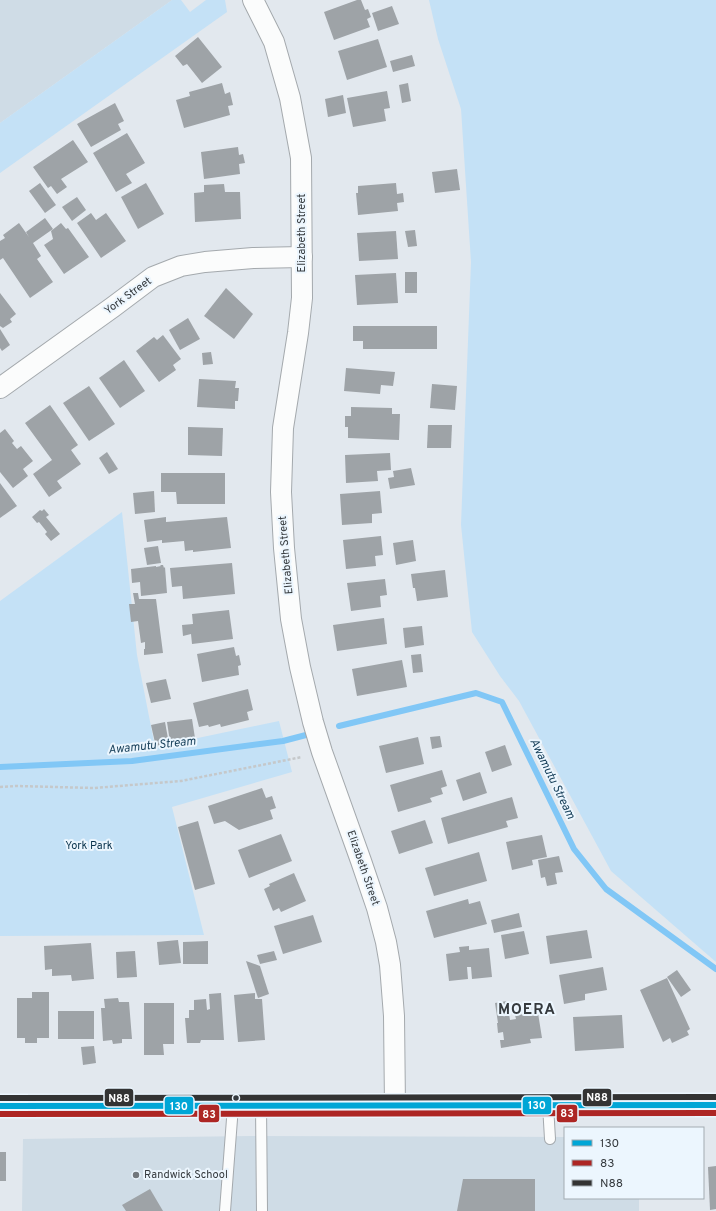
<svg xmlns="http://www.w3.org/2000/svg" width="716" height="1211" viewBox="0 0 716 1211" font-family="Overpass,sans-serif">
	<rect width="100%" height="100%" fill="#e2e8ee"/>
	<g fill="#cfdce6">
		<path d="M0 0H172L0 123Z"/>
		<path d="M251 1136 565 1137V1198H639V1211H22L23 1139Z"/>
	</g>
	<g fill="#c4e1f6">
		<path d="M172 0H181L190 12 206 0H225L227 12 0 173V123Z"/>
		<path d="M429 0H716V962L611 871 519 701 500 676 472 632 461 525 471 262 461 109 438 39Z"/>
		<path d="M122 512 137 655 155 747 279 721 292 772 172 807 204 935 0 936V601Z"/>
	</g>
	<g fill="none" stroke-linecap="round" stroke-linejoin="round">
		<g stroke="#81c7f6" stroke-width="6">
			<path d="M339 726 476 693 502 702 574 849 606 889 716 969"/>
			<path d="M0 767 132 761 283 741 306 735"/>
		</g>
	</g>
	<g fill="#9ea3a7">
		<path d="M357 0H361L365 10 368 9 371 17 367 19 370 27 334 40 324 12Z"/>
		<path d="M392 6 399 24 378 31 372 13Z"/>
		<path d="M198 37 222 67 202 83 187 64 183 66 175 56Z"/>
		<path d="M378 39 387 67 347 80 338 51Z"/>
		<path d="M412 55 415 66 393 72 390 61Z"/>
		<path d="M222 83 225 94 230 92 233 105 228 106 230 115 184 128 176 100 190 96 189 92Z"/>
		<path d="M408 83 411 101 402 103 399 85Z"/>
		<path d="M387 91 390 108 384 109 386 121 353 127 347 98Z"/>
		<path d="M343 95 346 113 328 117 325 99Z"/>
		<path d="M115 103 124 121 118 124 121 130 91 147 77 124Z"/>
		<path d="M127 133 145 163 126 174 132 183 116 192 93 153Z"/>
		<path d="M73 140 88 162 61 179 67 187 57 194 51 186 48 188 33 167Z"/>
		<path d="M238 147 239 155 243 154 245 163 239 164 240 174 204 179 201 152Z"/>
		<path d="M457 169 460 190 435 193 432 172Z"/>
		<path d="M40 183 56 205 45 213 29 191Z"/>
		<path d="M146 183 164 214 138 229 121 197Z"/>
		<path d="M396 183 397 194 403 193 404 202 397 203 398 211 358 215 356 193H358V186Z"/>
		<path d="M224 184 225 192H240L241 219 195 222 194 193 204 192V185Z"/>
		<path d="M77 197 86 210 72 221 62 207Z"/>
		<path d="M91 213 96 220 106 213 126 241 101 258 77 223Z"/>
		<path d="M45 218 53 229 33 243 41 256 37 259 53 282 30 298 3 258 0 260V241L5 238 3 235 19 223 29 237 26 232Z"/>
		<path d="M61 223 66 229 68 228 89 257 64 274 44 245 53 239 51 231Z"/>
		<path d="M415 230 417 246 408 247 405 231Z"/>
		<path d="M396 231 398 259 359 261 357 233Z"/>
		<rect x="405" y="272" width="12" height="21"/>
		<path d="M396 273 398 303 357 305 355 275Z"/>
		<path d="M226 288 253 314 234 339 204 316Z"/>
		<path d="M0 293 16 314 10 319 12 322 3 328 0 326Z"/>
		<path d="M188 318 200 339 180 350 169 330Z"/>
		<path d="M353 326H437V349H363V341H353Z"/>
		<path d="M0 329 10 345 2 351 0 348Z"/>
		<path d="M163 335 181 359 173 365 176 370 159 382 136 351 154 337 157 340Z"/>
		<path d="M211 352 213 364 203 365 202 353Z"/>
		<path d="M124 360 145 391 120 408 99 378Z"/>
		<path d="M346 368 395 372 393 386 381 385 380 394 344 391Z"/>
		<path d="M199 379 236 381 235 388H239L238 401H235V409L197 407Z"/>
		<path d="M432 384 457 386 455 410 430 408Z"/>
		<path d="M89 386 115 424 89 441 63 403Z"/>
		<path d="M50 405 78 445 71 450 81 464 57 481 62 488 49 497 33 474 52 460 25 423Z"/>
		<path d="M351 407 392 408V414H400L399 440 348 438V427H345V416H351Z"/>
		<path d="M428 425H452L451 448H427Z"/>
		<path d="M188 427 223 428 222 456 188 455Z"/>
		<path d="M5 429 14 441 12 443 17 449 21 446 33 461 23 469 28 476 13 488 0 472V433Z"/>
		<path d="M107 452 118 469 109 474 99 458Z"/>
		<path d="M390 453 391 470 377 471 378 481 346 483 345 455Z"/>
		<path d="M411 468 415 485 390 489 388 478 394 477 393 471Z"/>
		<path d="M161 473H225V504H177L176 492H161Z"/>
		<path d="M0 483 17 506 0 518Z"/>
		<path d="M154 491 155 512 135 514 133 493Z"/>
		<path d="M380 491 382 513 372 514V523L342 525 340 494Z"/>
		<path d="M44 509 49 515 46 517 60 534 51 541 45 534 47 532 39 522 37 523 32 517 40 510 42 511Z"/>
		<path d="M166 517V522L227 517 231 548 193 552V550L185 551 184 541 162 543V540L147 542 144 520Z"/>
		<path d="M381 536 383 555 375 556 376 566 346 569 343 540Z"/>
		<path d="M413 540 416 561 396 565 393 543Z"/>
		<path d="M158 546 161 563 147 565 144 548Z"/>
		<path d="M232 563 235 594 183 599 182 586 172 587 170 568Z"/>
		<path d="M160 565H163L164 568 165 567 167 593 141 596 140 582 132 583 131 569 156 566V567L161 566Z"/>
		<path d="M445 570 448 597 417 601 415 588H413L411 574Z"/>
		<path d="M385 579 387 595 380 596 381 607 351 611 347 583Z"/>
		<path d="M133 593H138L139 599H156L163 653 144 655V649H145V642L141 643 138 621 131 622 129 604H135Z"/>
		<path d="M229 610 233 639 192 644 191 634 183 636 182 625 193 624 192 614Z"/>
		<path d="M384 618 387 644 337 651 333 625Z"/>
		<path d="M422 626 424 645 405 648 403 628Z"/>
		<path d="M234 647 236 656 239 655 241 665 238 666 239 675 202 682 197 654Z"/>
		<path d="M421 654 423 672 413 673 411 655Z"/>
		<path d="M402 660 407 687 357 696 352 669Z"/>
		<path d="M166 679 171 699 151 703 146 683Z"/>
		<path d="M248 689 253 710 247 712 249 720 221 727 220 724 209 727 208 725 199 727 193 703Z"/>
		<path d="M192 719 195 738 170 742 167 722Z"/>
		<path d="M165 722 169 744 156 747 151 725Z"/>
		<path d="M440 736 442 747 432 749 430 737Z"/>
		<path d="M418 737 424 764 386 773 379 746Z"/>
		<path d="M505 745 512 765 492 772 485 752Z"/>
		<path d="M442 770 447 786 441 788 443 794 430 798 432 802 398 812 390 785Z"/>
		<path d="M480 772 487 793 463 801 456 780Z"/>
		<path d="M262 788 266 798 272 796 276 808 270 810 273 819 239 830 225 821 214 824 208 806Z"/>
		<path d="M512 797 518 818 506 821 508 827 448 844 441 818Z"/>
		<path d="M425 820 433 843 399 854 391 831Z"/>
		<path d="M198 821 215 884 195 890 178 827Z"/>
		<path d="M281 834 292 861 249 878 238 850Z"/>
		<path d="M542 835 547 857 532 860 533 865 512 870 506 842Z"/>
		<path d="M479 852 487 881 434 896 425 868Z"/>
		<path d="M559 856 563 872 555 873 557 884 547 886 545 877 541 878 538 860Z"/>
		<path d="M294 873 306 901 281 912 279 908 273 911 264 889 270 886 269 884Z"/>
		<path d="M468 899 469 904 480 901 487 924 434 938 426 911Z"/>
		<path d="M519 913 522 927 494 933 491 920Z"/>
		<path d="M313 915 322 942 283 954 274 926Z"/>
		<path d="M587 930 592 958 550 964 546 936Z"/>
		<path d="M524 931 529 954 505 959 501 935Z"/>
		<path d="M178 940 181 963 159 965 157 942Z"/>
		<path d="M208 941V964H183V942Z"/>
		<path d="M91 943 94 979 72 981 71 975 52 976V969L45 970 44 946Z"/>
		<path d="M469 946V950L489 948 492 977 472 979 471 967H467L468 979 449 981 446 954 460 952 459 947Z"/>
		<path d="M135 951 137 977 117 978 116 952Z"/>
		<path d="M274 951 277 960 260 964 257 955Z"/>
		<path d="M246 961 260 966 269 994 258 998Z"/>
		<path d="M603 967 607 990 585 994V1000L564 1004 559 975Z"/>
		<path d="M677 970 691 990 681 997 667 977Z"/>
		<path d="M667 978 690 1029 687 1031 689 1035 672 1043 670 1038 663 1042 640 990Z"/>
		<path d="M32 992H49V1038H37V1043H25V1038H17V998H32Z"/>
		<path d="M221 993 224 1040H201L200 1043H187L185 1018H189V1010H194V1000L206 999 207 1010 210 1009 209 994Z"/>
		<path d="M255 993V999H262L265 1040 238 1042 234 995Z"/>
		<path d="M118 998 119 1002H129L132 1039H122V1043L113 1044 112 1040 103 1041 101 1008H105L104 999Z"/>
		<path d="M507 1001 510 1020 516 1019 515 1015 538 1013 542 1038 530 1039 531 1043 501 1048 500 1040H504L503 1032 498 1033 497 1023H498L495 1003Z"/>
		<path d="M144 1003H174V1044H163L164 1055H144Z"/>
		<rect x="58" y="1011" width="36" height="28"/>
		<path d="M622 1015 624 1048 575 1051 573 1017Z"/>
		<path d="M94 1046 96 1063 83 1065 81 1047Z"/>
		<rect x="0" y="1152" width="6" height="29"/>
		<path d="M716 1166V1209L710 1210 708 1167Z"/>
		<path d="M463 1179H535V1211H457Z"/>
		<path d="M150 1189 163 1211H126L122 1205Z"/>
	</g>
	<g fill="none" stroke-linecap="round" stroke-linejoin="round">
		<g stroke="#a4a9ad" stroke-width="12">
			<g id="lane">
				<path d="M548 1105 550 1139"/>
				<path d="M261 1106 262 1211"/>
				<path d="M225 1211 233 1106"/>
			</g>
		</g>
		<g stroke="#a4a9ad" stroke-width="22">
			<g id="street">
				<path d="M253 0 274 42 290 98 301 158 302 298 298 333 283 428 281 492 284 548 291 619 300 667 313 722 322 752 361 861 377 908 386 942 390 965 394 1016 395 1106"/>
				<path d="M0 388 113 307 153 277 181 266 205 262 253 258 302 257"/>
			</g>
		</g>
		<g stroke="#a4a9ad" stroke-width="24">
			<path id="secondary" d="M0 1106 716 1105"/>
		</g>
		<path stroke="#c5c8ca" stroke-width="2.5" stroke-dasharray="3 2" stroke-linecap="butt" d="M0 787 16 786 94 788 181 781 302 757"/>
		<use href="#lane" stroke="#fbfcfc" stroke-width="10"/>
		<use href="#street" stroke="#fbfcfc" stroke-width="20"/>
		<use href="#secondary" stroke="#fbfcfc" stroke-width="22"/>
		<g stroke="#ecf6fe" stroke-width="9">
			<path id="bus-1" d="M0 1106 716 1105"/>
		</g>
		<g stroke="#ecf6fe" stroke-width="9">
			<path id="bus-2" d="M0 1114 716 1113"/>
		</g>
		<g stroke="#ecf6fe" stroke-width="9">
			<path id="bus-3" d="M0 1098 716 1097"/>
		</g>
		<use href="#bus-1" stroke="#00a6d6" stroke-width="6"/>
		<use href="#bus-2" stroke="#ad2624" stroke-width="6"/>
		<use href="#bus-3" stroke="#333" stroke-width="6"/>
	</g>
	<circle fill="#353a3e" stroke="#ecf6fe" stroke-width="1.5" cx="236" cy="1098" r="3.5"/>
	<circle fill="#72777c" stroke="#ecf6fe" stroke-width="1.5" cx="136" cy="1175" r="4"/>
	<g text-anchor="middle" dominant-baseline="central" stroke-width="4" stroke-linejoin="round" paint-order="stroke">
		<g font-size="11" fill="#353a3e" stroke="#ecf6fe">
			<text transform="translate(302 233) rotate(-90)">Elizabeth Street</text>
			<text transform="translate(128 296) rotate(-36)">York Street</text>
			<text transform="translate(286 555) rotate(-95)">Elizabeth Street</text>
			<text transform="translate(363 868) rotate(71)">Elizabeth Street</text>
		</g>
		<g font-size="11" fill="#08324c" stroke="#ecf6fe">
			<text x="89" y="846">York Park</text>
		</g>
		<g font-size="11" fill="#353a3e" stroke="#ecf6fe" text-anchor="start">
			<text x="144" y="1175">Randwick School</text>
		</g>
		<g font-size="12" font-style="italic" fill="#19415b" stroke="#ecf6fe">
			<text transform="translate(152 746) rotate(-6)">Awamutu Stream</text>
			<text transform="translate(552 779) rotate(64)">Awamutu Stream</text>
		</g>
		<g font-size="15" font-weight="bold" letter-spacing="1" fill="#353a3e" stroke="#ecf6fe">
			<text x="527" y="1010">MOERA</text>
		</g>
	</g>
	<g stroke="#ecf6fe" stroke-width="1.5">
		<rect x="582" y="1088" width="30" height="19" rx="4" fill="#333"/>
		<rect x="104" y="1088" width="30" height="19" rx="4" fill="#333"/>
		<rect x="522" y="1096" width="30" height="19" rx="4" fill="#00a6d6"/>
		<rect x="164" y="1096" width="30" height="19" rx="4" fill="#00a6d6"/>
		<rect x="556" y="1104" width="22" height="19" rx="4" fill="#ad2624"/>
		<rect x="198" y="1104" width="22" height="19" rx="4" fill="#ad2624"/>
	</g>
	<g font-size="11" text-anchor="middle" font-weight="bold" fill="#fff">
		<text x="597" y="1101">N88</text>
		<text x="119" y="1102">N88</text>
		<text x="537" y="1109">130</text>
		<text x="179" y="1110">130</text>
		<text x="567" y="1117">83</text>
		<text x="209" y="1118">83</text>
	</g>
	<rect x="564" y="1127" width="140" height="72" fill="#ecf6fe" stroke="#a3abb1"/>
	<rect x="572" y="1140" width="20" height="6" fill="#00a6d6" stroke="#a3abb1"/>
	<text x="600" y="1147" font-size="12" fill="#353a3e">130</text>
	<rect x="572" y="1160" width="20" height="6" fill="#ad2624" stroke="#a3abb1"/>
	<text x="600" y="1167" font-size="12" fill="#353a3e">83</text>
	<rect x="572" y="1180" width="20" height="6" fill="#333333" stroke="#a3abb1"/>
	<text x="600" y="1187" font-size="12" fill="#353a3e">N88</text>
</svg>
